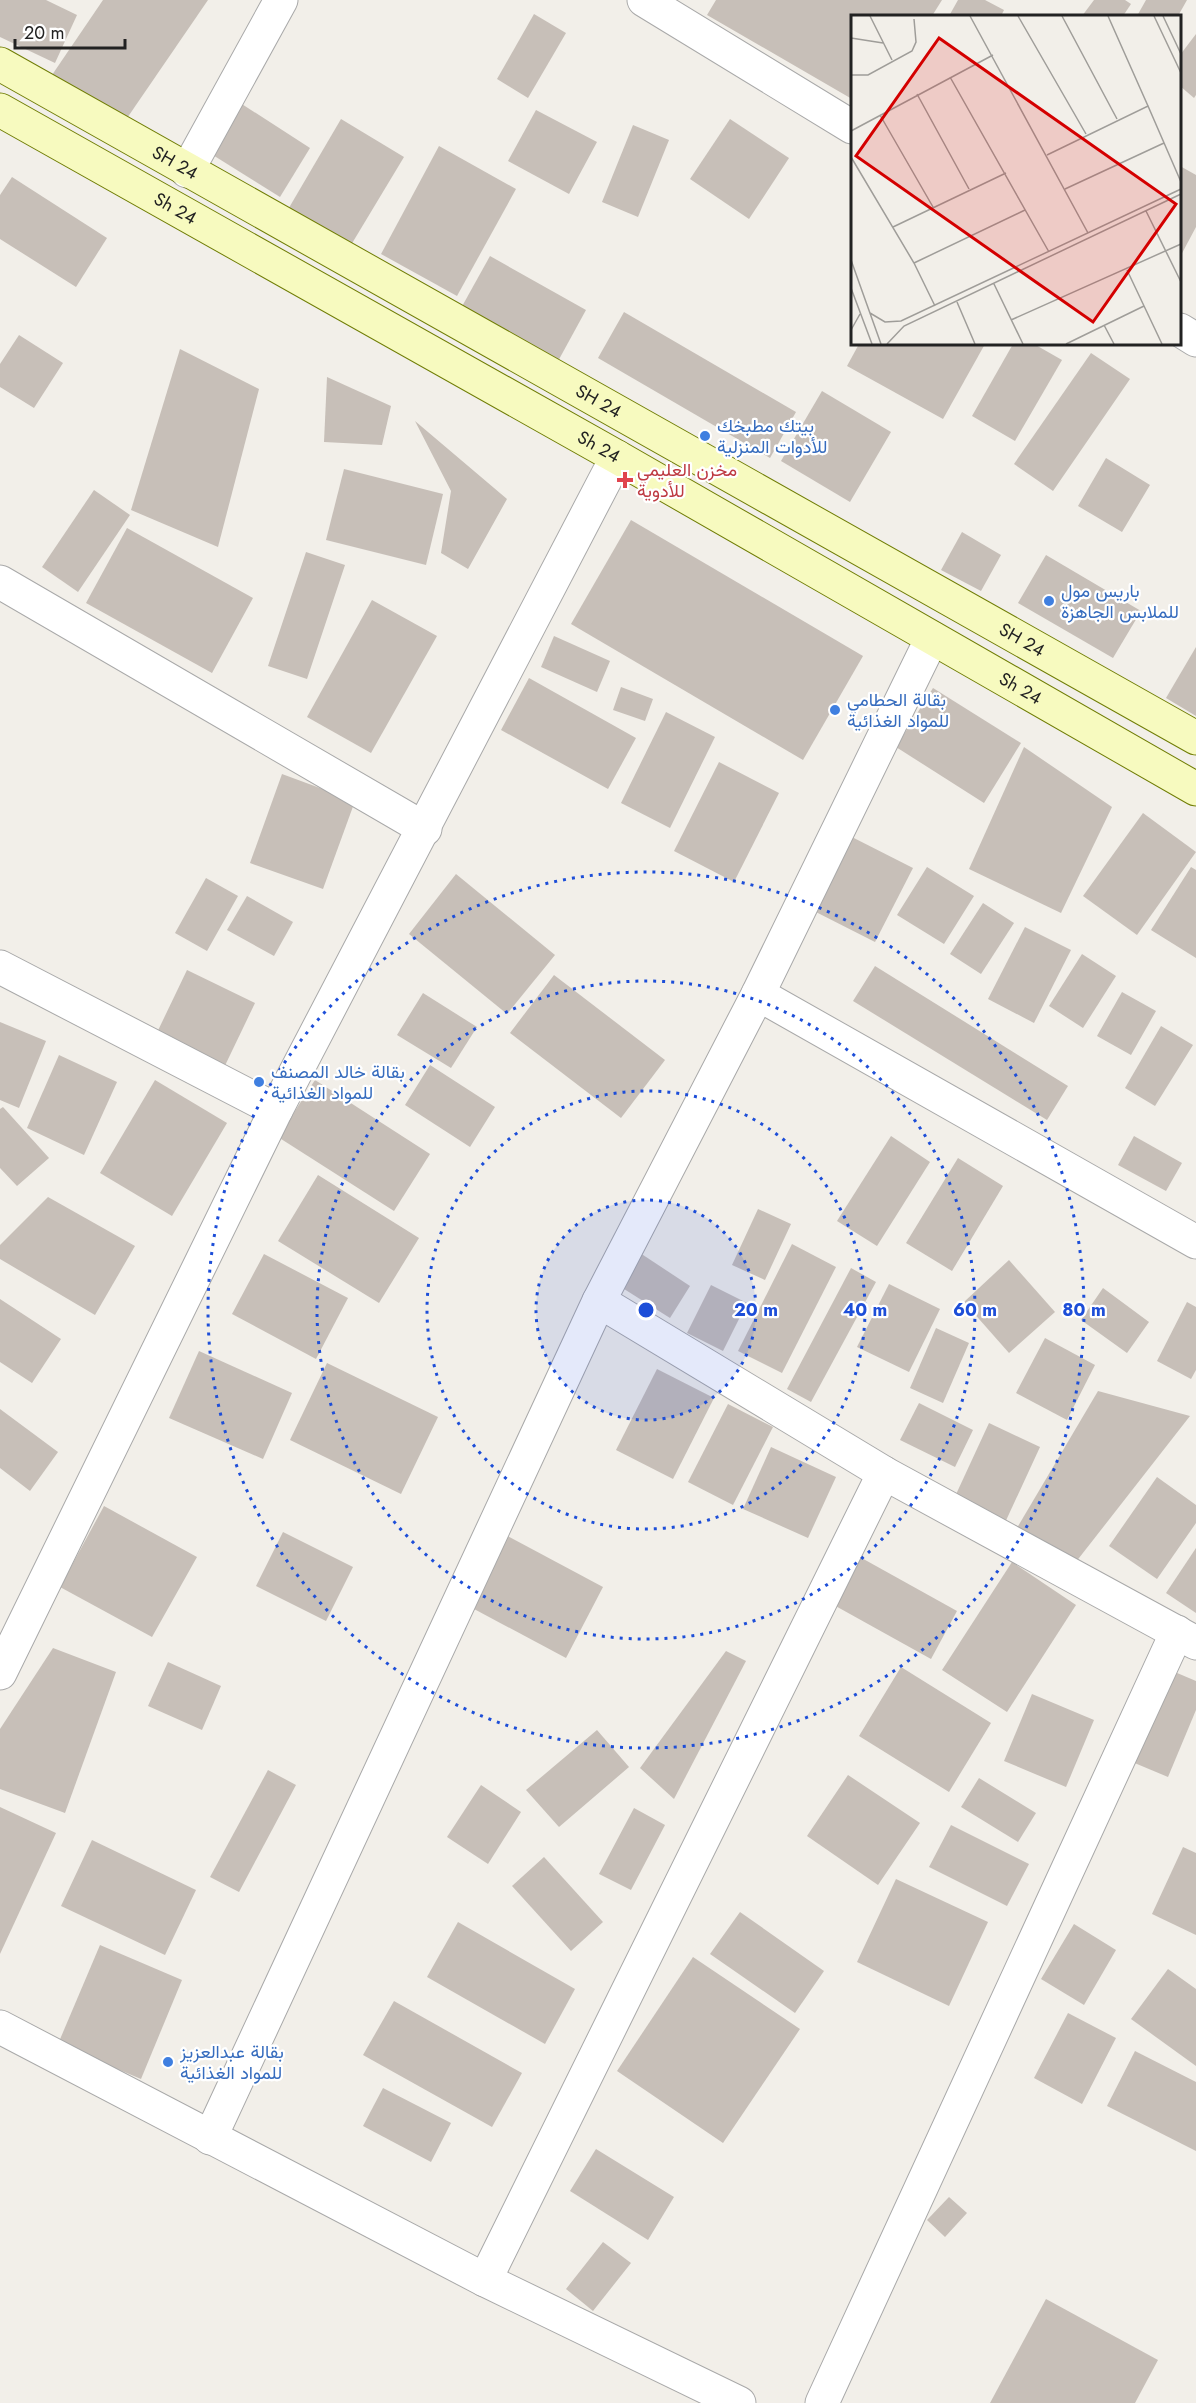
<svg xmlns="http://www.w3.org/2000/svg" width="1196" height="2403" viewBox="0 0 1196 2403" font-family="Jost,Vazirmatn,sans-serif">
	<rect width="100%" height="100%" fill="#f2efe9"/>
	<g fill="#c7bfb8">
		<path d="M0 0H46L77 15 55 63 0 37Z"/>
		<path d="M103 0H208L123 124 52 75Z"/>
		<path d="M716 0H942L932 16H852V99L707 15Z"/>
		<path d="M958 0H985L1004 10 1001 16H949Z"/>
		<path d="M1094 0H1125L1131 4 1123 16H1082Z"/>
		<path d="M1146 0H1187L1178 16H1137Z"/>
		<path d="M534 14 566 33 528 98 497 79Z"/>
		<path d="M1196 34V95L1194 98 1180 86V55Z"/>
		<path d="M231 97 310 148 280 197 200 147Z"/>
		<path d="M536 110 597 142 569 194 508 161Z"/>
		<path d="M341 119 404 157 345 255 283 218Z"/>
		<path d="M730 119 789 158 749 219 690 179Z"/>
		<path d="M633 125 669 140 638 217 602 202Z"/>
		<path d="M439 146 516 189 457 296 381 254Z"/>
		<path d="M1180 166 1196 175V227L1180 257Z"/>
		<path d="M12 177 107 238 76 287 0 239V195Z"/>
		<path d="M490 256 586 310 557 363 460 310Z"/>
		<path d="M624 312 796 412 770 458 598 358Z"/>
		<path d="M19 335 63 363 34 408 0 387V364Z"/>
		<path d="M859 344H985L943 419 847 366Z"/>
		<path d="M1013 344H1034L1062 360 1015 441 972 416Z"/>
		<path d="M180 349 259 389 218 547 131 510Z"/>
		<path d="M1091 353 1130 379 1053 491 1014 464Z"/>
		<path d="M327 377 391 406 382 445 324 442Z"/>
		<path d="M822 391 891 432 850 502 781 461Z"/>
		<path d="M415 421 507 499 468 569 441 553 451 491Z"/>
		<path d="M1106 458 1150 485 1122 532 1078 506Z"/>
		<path d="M344 469 443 494 426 565 326 540Z"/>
		<path d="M94 490 130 515 78 592 42 567Z"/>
		<path d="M631 520 863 656 803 760 571 624Z"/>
		<path d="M127 528 253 598 212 673 86 603Z"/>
		<path d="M962 532 1001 555 981 591 941 570Z"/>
		<path d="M306 552 345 565 307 679 268 666Z"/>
		<path d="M1046 555 1141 611 1113 658 1018 603Z"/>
		<path d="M372 600 437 636 371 753 307 717Z"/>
		<path d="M554 636 610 661 597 692 541 667Z"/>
		<path d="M1196 647V716L1166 698Z"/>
		<path d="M529 678 636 738 608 789 501 730Z"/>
		<path d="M621 687 653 699 645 721 613 710Z"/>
		<path d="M933 688 1021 743 984 803 896 747Z"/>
		<path d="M666 712 715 737 670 828 621 803Z"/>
		<path d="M1024 747 1112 807 1061 913 969 869Z"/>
		<path d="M719 762 779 793 734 882 674 851Z"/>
		<path d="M282 774 355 801 323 889 250 863Z"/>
		<path d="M1143 813 1196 852 1137 935 1083 896Z"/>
		<path d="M844 833 913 868 875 942 806 907Z"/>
		<path d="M927 867 974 896 944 944 897 915Z"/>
		<path d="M1191 867 1196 870V958L1151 930Z"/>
		<path d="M456 874 555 955 507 1014 409 934Z"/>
		<path d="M206 878 238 896 207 951 175 933Z"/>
		<path d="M247 896 293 922 274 956 227 930Z"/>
		<path d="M983 903 1014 923 981 974 950 954Z"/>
		<path d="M1025 927 1071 950 1034 1023 988 999Z"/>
		<path d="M1082 954 1116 976 1083 1028 1049 1006Z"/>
		<path d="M875 966 1068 1086 1047 1120 853 1001Z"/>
		<path d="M187 970 255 1003 220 1076 152 1043Z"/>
		<path d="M554 975 665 1060 621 1118 510 1033Z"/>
		<path d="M1122 992 1156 1011 1131 1055 1097 1036Z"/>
		<path d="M423 993 477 1027 451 1068 397 1035Z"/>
		<path d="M0 1022 46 1041 19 1108 0 1100Z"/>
		<path d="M1161 1026 1193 1045 1155 1106 1125 1088Z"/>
		<path d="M59 1055 117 1082 84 1155 27 1128Z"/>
		<path d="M430 1065 495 1107 470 1147 405 1105Z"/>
		<path d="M155 1080 227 1123 172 1216 100 1173Z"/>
		<path d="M315 1080 430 1154 394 1211 278 1137Z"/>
		<path d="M3 1107 49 1158 17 1186 0 1168V1109Z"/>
		<path d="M891 1136 930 1162 877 1246 837 1221Z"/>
		<path d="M1134 1136 1182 1163 1166 1191 1118 1165Z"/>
		<path d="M958 1158 1003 1186 952 1271 906 1243Z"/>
		<path d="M318 1175 419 1238 379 1303 278 1241Z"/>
		<path d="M48 1197 135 1246 95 1315 0 1259V1245Z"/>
		<path d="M758 1209 791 1224 765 1280 732 1265Z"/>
		<path d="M792 1244 836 1267 782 1373 738 1351Z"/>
		<path d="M634 1249 690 1286 670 1318 613 1282Z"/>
		<path d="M264 1254 348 1298 316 1359 232 1314Z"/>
		<path d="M1009 1260 1055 1312 1009 1353 964 1302Z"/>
		<path d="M851 1268 876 1282 811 1402 787 1389Z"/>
		<path d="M889 1284 940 1309 909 1372 857 1347Z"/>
		<path d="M711 1285 747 1303 723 1351 687 1333Z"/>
		<path d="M1103 1288 1149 1322 1127 1353 1081 1320Z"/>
		<path d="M0 1299 61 1339 32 1383 0 1362Z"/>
		<path d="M1187 1302 1196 1307V1370L1191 1379 1157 1361Z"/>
		<path d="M936 1328 969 1343 943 1403 910 1388Z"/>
		<path d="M1045 1338 1095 1365 1067 1420 1016 1393Z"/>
		<path d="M199 1351 292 1393 263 1459 169 1418Z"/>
		<path d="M327 1363 438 1417 401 1494 290 1440Z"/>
		<path d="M657 1369 714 1398 673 1479 616 1450Z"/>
		<path d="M1098 1391 1190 1416 1072 1567 1014 1533Z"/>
		<path d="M919 1403 973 1430 955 1467 900 1440Z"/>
		<path d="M728 1404 773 1427 733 1505 688 1482Z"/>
		<path d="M0 1409 58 1452 30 1491 0 1468Z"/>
		<path d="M989 1423 1040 1447 1003 1527 952 1503Z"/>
		<path d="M771 1447 836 1477 808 1538 743 1509Z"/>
		<path d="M1157 1477 1196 1505V1523L1157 1579 1109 1546Z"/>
		<path d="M104 1506 197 1557 152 1637 60 1587Z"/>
		<path d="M498 1531 603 1587 566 1658 461 1602Z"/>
		<path d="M283 1532 353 1567 326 1621 256 1586Z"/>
		<path d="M1196 1548V1613L1166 1593Z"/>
		<path d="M858 1556 957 1611 931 1659 832 1604Z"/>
		<path d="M1012 1562 1076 1605 1007 1712 942 1670Z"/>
		<path d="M53 1648 116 1672 65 1813 0 1789V1729Z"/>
		<path d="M726 1651 746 1661 674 1799 640 1768Z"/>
		<path d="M168 1662 221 1686 202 1730 148 1706Z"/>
		<path d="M901 1667 991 1723 949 1792 859 1736Z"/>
		<path d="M1163 1667 1196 1681V1710L1168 1777 1125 1759Z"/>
		<path d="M1032 1694 1094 1720 1066 1787 1004 1761Z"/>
		<path d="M597 1730 629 1767 559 1827 526 1790Z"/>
		<path d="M268 1770 296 1785 239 1892 210 1877Z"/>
		<path d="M848 1775 920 1823 878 1885 807 1836Z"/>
		<path d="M979 1778 1036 1813 1018 1842 961 1807Z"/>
		<path d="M481 1785 521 1812 488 1864 447 1837Z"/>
		<path d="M0 1807 56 1833 0 1954Z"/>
		<path d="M634 1808 665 1825 631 1890 599 1874Z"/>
		<path d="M951 1825 1029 1864 1007 1906 929 1867Z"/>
		<path d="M92 1840 196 1890 165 1955 61 1906Z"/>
		<path d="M1183 1847 1196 1853V1935L1152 1914Z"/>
		<path d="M544 1857 603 1922 571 1951 512 1886Z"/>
		<path d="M896 1879 988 1922 949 2006 857 1962Z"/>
		<path d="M740 1912 824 1971 795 2013 710 1954Z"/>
		<path d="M458 1922 575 1989 545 2044 427 1977Z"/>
		<path d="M1074 1924 1116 1950 1084 2005 1041 1979Z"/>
		<path d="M100 1945 182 1980 141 2079 58 2044Z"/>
		<path d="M693 1957 800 2029 723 2143 617 2071Z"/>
		<path d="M1168 1969 1196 1989V2066L1131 2019Z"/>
		<path d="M394 2001 522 2073 492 2127 363 2055Z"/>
		<path d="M1068 2013 1116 2038 1082 2104 1034 2078Z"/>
		<path d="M1135 2051 1196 2082V2151L1107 2106Z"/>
		<path d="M383 2088 451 2123 431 2162 363 2126Z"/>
		<path d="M596 2149 674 2197 648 2240 570 2191Z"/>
		<path d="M949 2197 967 2213 945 2237 927 2220Z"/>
		<path d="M603 2242 631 2263 593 2311 566 2289Z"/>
		<path d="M1046 2299 1158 2360 1135 2403H990Z"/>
	</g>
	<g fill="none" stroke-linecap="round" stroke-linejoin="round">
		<g stroke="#a9a9a9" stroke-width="35">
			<g id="street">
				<path d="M644 0 852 127"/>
				<path d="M187 171 281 0"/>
				<path d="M1180 330 1196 340"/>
				<path d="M0 582 425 829"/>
				<path d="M0 967 276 1110"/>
				<path d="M758 994 1196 1242"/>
				<path d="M599 1301 884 1473 1196 1643"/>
				<path d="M0 1673 276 1110 617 457"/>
				<path d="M0 2027 485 2280 739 2403"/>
				<path d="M210 2138 599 1301 758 994 932 638"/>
				<path d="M485 2280 884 1473"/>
				<path d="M822 2403 1177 1632"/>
			</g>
		</g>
		<g stroke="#707d05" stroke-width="35">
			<g id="secondary">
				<path id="s1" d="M0 64 1196 738"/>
				<path id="s2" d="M0 110 617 457 1196 789"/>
			</g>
		</g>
		<use href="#street" stroke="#fff" stroke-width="33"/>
		<use href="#secondary" stroke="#f7fabf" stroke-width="33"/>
	</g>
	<circle cx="646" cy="1310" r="110" fill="#1d4ed8" fill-opacity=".12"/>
	<g fill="none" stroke="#1d4ed8" stroke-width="3" stroke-dasharray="3 6">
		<circle cx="646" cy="1310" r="110"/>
		<circle cx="646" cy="1310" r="219"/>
		<circle cx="646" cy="1310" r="329"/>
		<circle cx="646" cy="1310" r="438"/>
	</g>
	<g fill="#3f7fe0" stroke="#fff" stroke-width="2">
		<circle cx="705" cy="436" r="6"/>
		<circle cx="1049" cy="601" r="6"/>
		<circle cx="835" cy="710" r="6"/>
		<circle cx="259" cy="1082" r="6"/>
		<circle cx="168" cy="2062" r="6"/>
	</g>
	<path fill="#e0444e" stroke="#fff" stroke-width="2" d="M622 471h6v6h6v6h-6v6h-6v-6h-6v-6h6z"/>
	<g text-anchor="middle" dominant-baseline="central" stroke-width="4.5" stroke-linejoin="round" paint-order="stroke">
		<g font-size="18" fill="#222" stroke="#fff">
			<text stroke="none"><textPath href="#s1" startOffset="201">SH 24</textPath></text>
			<text stroke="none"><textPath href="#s2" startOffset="201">Sh 24</textPath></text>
			<text stroke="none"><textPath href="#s1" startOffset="687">SH 24</textPath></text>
			<text stroke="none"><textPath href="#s2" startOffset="687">Sh 24</textPath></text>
			<text stroke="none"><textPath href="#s1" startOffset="1173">SH 24</textPath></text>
			<text stroke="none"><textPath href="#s2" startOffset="1173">Sh 24</textPath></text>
		</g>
		<g font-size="18" fill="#366cbe" stroke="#fff" text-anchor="start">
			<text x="717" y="426">بيتك مطبخك<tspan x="717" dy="21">للأدوات المنزلية</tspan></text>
			<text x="1061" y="591">باريس مول<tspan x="1061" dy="21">للملابس الجاهزة</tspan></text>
			<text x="847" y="700">بقالة الحطامي<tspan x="847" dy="21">للمواد الغذائية</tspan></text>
			<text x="271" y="1072">بقالة خالد المصنف<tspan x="271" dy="21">للمواد الغذائية</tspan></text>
			<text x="180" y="2052">بقالة عبدالعزيز<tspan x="180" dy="21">للمواد الغذائية</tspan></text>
		</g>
		<g font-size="18" fill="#be3a42" stroke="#fff" text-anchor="start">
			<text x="637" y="470">مخزن العليمي<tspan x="637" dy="21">للأدوية</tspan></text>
		</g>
	</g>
	<g transform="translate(851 15)">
		<rect width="330" height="330" fill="#f2efe9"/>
		<path fill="none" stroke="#9f9d99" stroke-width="1.5" d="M19 1 41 45M119 1 237 218M167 1 235 119M211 1 266 104M257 1 297 91M303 1 330 58M312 1 330 39M0 23 32 28M0 60H17L61 36 65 27 63 4M99 62 198 237M66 79 118 174M29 100 82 192M0 116 142 40M196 140 297 91 330 167M0 142 63 248 84 291M214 174 313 128M295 196 330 267M42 212 155 158M0 245 30 329M63 248 174 195M276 255 311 329M143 269 172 329M0 273 21 329M106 287 124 329M19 298 34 307 50 306 330 174M160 305 330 229M253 310 263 329M0 315 9 299M36 329 53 311 330 179M215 329 293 291"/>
		<path fill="#d40000" fill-opacity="0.15" stroke="#d40000" stroke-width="3" d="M88 23 325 189 242 307 5 141Z"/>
		<rect width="330" height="330" fill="none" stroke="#222" stroke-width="3"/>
	</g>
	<circle cx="646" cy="1310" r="9" fill="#1d4ed8" stroke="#fff" stroke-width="3"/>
	<g font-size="18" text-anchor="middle" font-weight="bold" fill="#1d4ed8" stroke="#fff" stroke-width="4.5" stroke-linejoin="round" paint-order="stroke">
		<text x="756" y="1316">20 m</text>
		<text x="865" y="1316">40 m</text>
		<text x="975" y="1316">60 m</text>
		<text x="1084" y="1316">80 m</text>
	</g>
	<path d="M15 39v9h110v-9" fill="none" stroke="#222222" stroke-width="3"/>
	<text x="24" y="39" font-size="18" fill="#222222" stroke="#ffffff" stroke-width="4.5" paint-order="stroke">20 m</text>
</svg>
